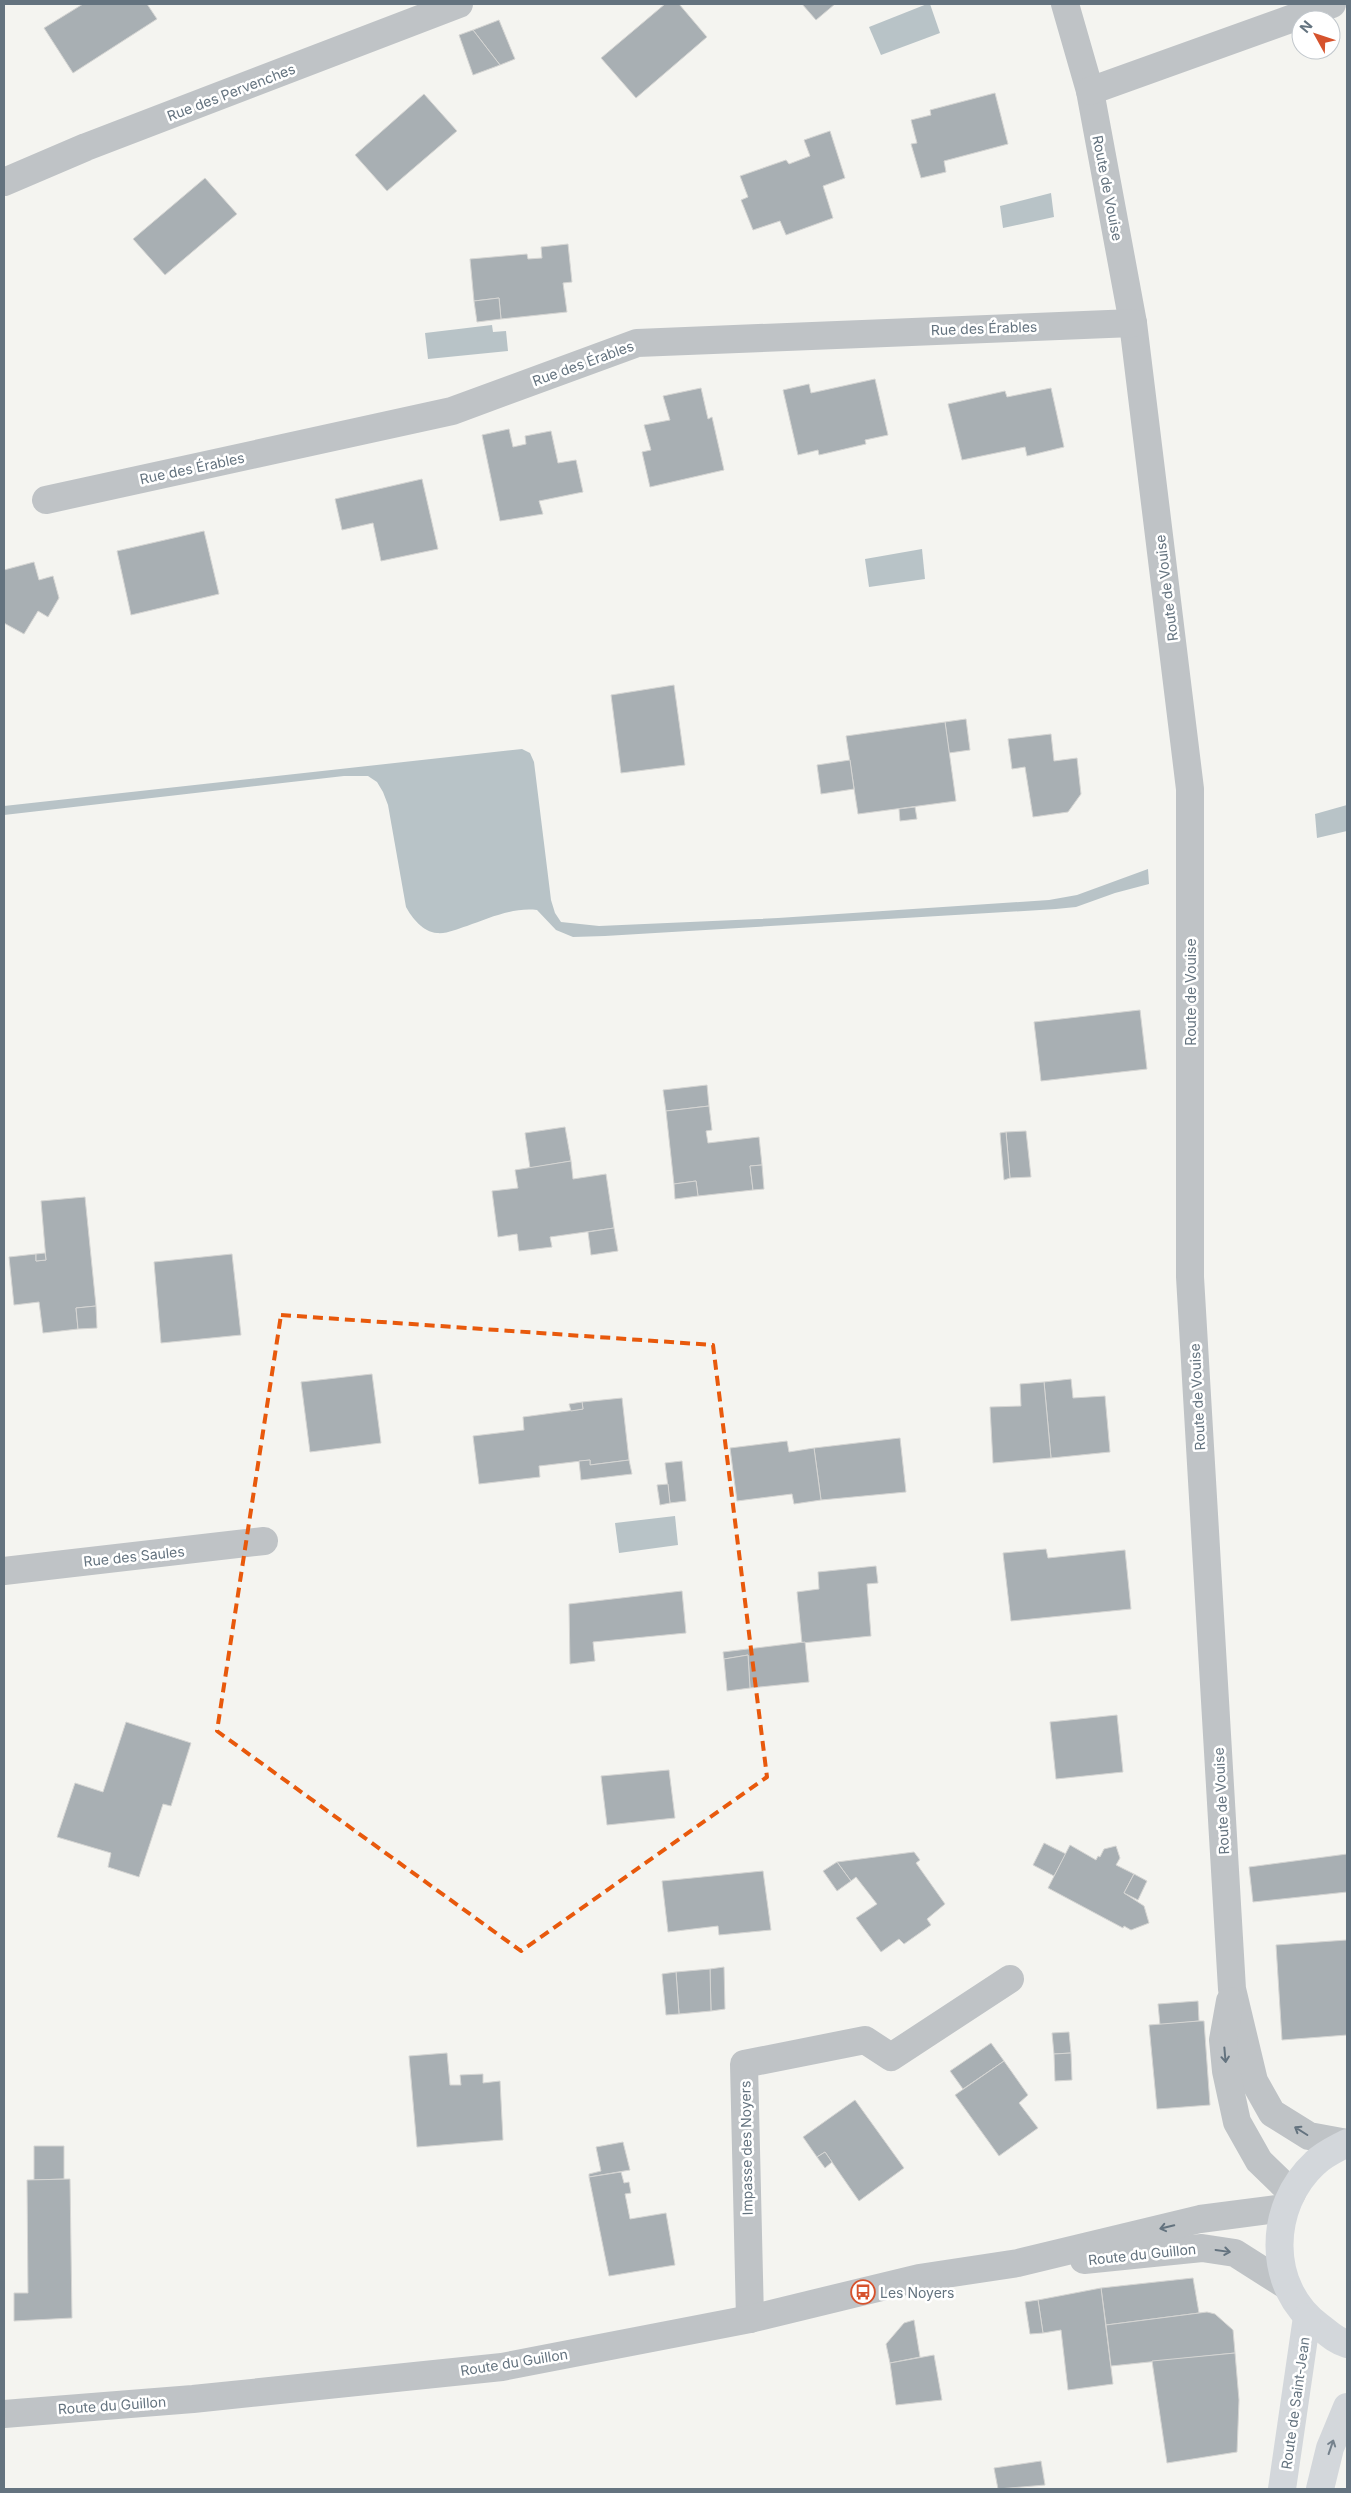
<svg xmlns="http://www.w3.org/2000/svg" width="1351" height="2493" viewBox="0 0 1351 2493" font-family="Inter,sans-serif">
	<rect width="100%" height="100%" fill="#f4f4f0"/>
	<g fill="#b8c3c7">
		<path d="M927 4H930L940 33 881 55 869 27Z"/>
		<path d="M1051 193 1054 217 1003 228 1000 206Z"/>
		<path d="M492 325 493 332 506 331 508 351 428 359 425 333Z"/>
		<path d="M922 549 925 579 869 587 865 559Z"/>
		<path d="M522 749 530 753 534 762 551 900 555 913 561 922 599 926 778 918 1049 900 1077 895 1148 869 1149 884 1115 893 1076 907 1056 909 605 936 573 937 556 930 537 910C514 907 489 918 467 926 457 929 447 934 437 933 423 932 412 918 406 907L388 805 383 792 377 782 368 776H344L4 815V806Z"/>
		<path d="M1347 805V831L1317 838 1315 814Z"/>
		<path d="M675 1516 678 1545 619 1553 615 1523Z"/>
	</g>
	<g fill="#a8afb3" stroke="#d5d5d3">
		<path d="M83 4H147L157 19 73 73 44 28Z"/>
		<path d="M665 4H679L707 37 636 98 601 58Z"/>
		<path d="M802 4H835L816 20Z"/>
		<path d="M499 20 515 59 500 65 473 30Z"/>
		<path d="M473 30 500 65 473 75 459 35Z"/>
		<path d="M995 93 1008 144 944 161 946 172 921 178 911 144 917 143 911 120 931 115 930 110Z"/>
		<path d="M424 94 457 131 387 191 355 155Z"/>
		<path d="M830 131 845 178 823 186 833 218 786 235 780 221 753 230 741 200 748 197 740 176 786 160 789 164 810 156 804 140Z"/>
		<path d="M205 178 237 214 165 275 133 239Z"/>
		<path d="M568 244 572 282 563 283 567 312 501 319 499 298 474 301 470 259 527 254 528 259 542 258 541 247Z"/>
		<path d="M499 298 501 319 477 322 474 301Z"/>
		<path d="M875 379 888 435 865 440 866 444 819 455 818 450 798 455 783 390 809 384 811 393Z"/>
		<path d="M701 388 708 419 712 417 724 470 650 487 642 452 651 450 644 425 670 420 663 396Z"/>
		<path d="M1051 388 1064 447 1027 456 1025 447 962 460 948 404 1005 391 1007 397Z"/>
		<path d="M509 429 513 447 526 444 525 436 551 431 558 463 576 460 583 492 539 501 543 514 500 521 482 435Z"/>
		<path d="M422 479 438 549 381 561 373 523 342 530 335 499Z"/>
		<path d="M204 531 219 594 131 615 117 551Z"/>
		<path d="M34 562 39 580 53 576 59 598 48 617 38 611 24 634 4 623V570Z"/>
		<path d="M674 685 685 765 621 773 611 695Z"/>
		<path d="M966 719 970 750 949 753 945 722Z"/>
		<path d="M945 722 956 801 858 814 846 736Z"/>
		<path d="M1051 734 1054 761 1077 758 1081 794 1068 812 1033 817 1025 767 1012 769 1008 739Z"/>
		<path d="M850 760 854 789 821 794 817 765Z"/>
		<path d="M915 807 917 819 900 821 899 809Z"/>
		<path d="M1140 1010 1147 1069 1041 1081 1034 1022Z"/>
		<path d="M707 1085 709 1106 666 1111 663 1090Z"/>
		<path d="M709 1106 712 1130 706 1131 708 1143 759 1137 762 1165 750 1166 753 1190 698 1196 696 1181 674 1184 666 1111Z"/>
		<path d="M565 1127 571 1161 530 1168 525 1133Z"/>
		<path d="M1026 1131 1031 1177 1010 1178 1006 1132Z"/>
		<path d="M1006 1132 1010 1178 1004 1180 1000 1133Z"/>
		<path d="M571 1161 573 1179 606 1174 614 1228 550 1237 552 1247 519 1251 517 1234 498 1237 492 1191 518 1188 515 1170Z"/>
		<path d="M762 1165 764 1189 753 1190 750 1166Z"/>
		<path d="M696 1181 698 1196 675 1199 674 1184Z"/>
		<path d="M85 1197 96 1306 76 1308 78 1329 43 1333 39 1302 14 1305 9 1257 36 1254V1261L46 1260 41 1201Z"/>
		<path d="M614 1228 618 1251 591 1255 588 1232Z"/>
		<path d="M45 1253 46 1260 36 1261V1254Z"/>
		<path d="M232 1254 241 1335 161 1343 154 1262Z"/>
		<path d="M96 1306 97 1328 78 1329 76 1308Z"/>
		<path d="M372 1374 381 1443 310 1452 301 1382Z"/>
		<path d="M1071 1379 1073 1398 1105 1396 1110 1452 1051 1458 1044 1382Z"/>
		<path d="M1044 1382 1051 1458 993 1463 990 1407 1021 1406 1020 1384Z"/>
		<path d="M622 1398 629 1460 590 1465V1460L539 1466 540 1477 479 1484 473 1436 524 1430 523 1417 583 1409 582 1402Z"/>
		<path d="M582 1402 583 1409 571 1411 569 1404Z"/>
		<path d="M900 1438 906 1492 821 1500 814 1448Z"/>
		<path d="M787 1441 789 1452 814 1448 821 1500 794 1504 792 1494 737 1501 730 1448Z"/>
		<path d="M590 1460V1465L629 1460 632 1474 581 1480 579 1461Z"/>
		<path d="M682 1461 686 1501 670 1503 665 1463Z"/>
		<path d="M668 1484 670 1503 660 1505 657 1485Z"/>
		<path d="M1046 1549 1048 1558 1125 1550 1131 1609 1011 1621 1003 1553Z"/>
		<path d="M876 1566 878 1583 867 1584 871 1636 802 1643 797 1592 819 1589 818 1572Z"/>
		<path d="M682 1591 686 1633 593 1642 595 1661 570 1664 569 1604Z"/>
		<path d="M805 1642 809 1682 750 1688 748 1655 724 1659 723 1652Z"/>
		<path d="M748 1655 750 1688 727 1691 724 1659Z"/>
		<path d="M1117 1715 1123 1772 1056 1779 1050 1722Z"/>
		<path d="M126 1722 191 1743 171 1806 163 1804 139 1877 108 1867 111 1853 57 1837 75 1783 103 1792Z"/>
		<path d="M669 1770 675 1818 607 1825 601 1776Z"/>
		<path d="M1044 1843 1066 1854 1054 1876 1033 1865Z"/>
		<path d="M1070 1845 1096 1860 1098 1856 1100 1857 1104 1849 1116 1846 1120 1858 1116 1865 1134 1874 1124 1893 1144 1906 1149 1923 1131 1930 1124 1926 1123 1928 1048 1888Z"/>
		<path d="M914 1852 920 1860 916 1863 945 1904 927 1919 931 1925 904 1944 899 1939 881 1952 856 1918 877 1904 856 1877 851 1881 837 1862Z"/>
		<path d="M1347 1854V1892L1253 1902 1249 1867Z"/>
		<path d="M837 1862 851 1881 837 1891 823 1871Z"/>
		<path d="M763 1871 771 1930 719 1935 718 1926 668 1932 662 1881Z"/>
		<path d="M1134 1874 1147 1881 1138 1900 1124 1893Z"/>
		<path d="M1347 1940V2035L1282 2040 1276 1945Z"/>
		<path d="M724 1967 725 2009 711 2011 710 1969Z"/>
		<path d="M710 1969 711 2011 679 2014 676 1972Z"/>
		<path d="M676 1972 679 2014 666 2015 662 1974Z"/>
		<path d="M1198 2001 1199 2021 1160 2025 1158 2004Z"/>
		<path d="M1199 2021H1204L1210 2105 1157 2109 1149 2025Z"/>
		<path d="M1069 2032 1071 2053 1054 2054 1052 2033Z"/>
		<path d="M991 2043 1004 2061 963 2089 950 2071Z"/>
		<path d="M447 2053 450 2085H461L460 2075 483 2074V2083L500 2081 503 2140 417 2147 409 2056Z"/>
		<path d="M1071 2053 1072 2080 1055 2081 1054 2054Z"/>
		<path d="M1004 2061 1028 2095 1019 2103 1038 2128 999 2156 955 2095Z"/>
		<path d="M855 2100 904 2168 859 2201 825 2152 817 2157 803 2137Z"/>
		<path d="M623 2142 630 2170 589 2177V2174L601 2171 596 2147Z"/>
		<path d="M34 2146H64V2179L34 2180Z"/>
		<path d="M825 2152 832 2162 825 2168 817 2157Z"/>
		<path d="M621 2172 624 2183 629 2182 631 2193 625 2194 630 2219 666 2213 675 2265 609 2276 589 2177Z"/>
		<path d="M70 2179 72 2318 14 2321V2293H28L27 2180Z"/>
		<path d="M1193 2278 1199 2313 1106 2325 1101 2288Z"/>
		<path d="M1101 2288 1113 2384 1068 2390 1061 2330 1043 2333 1038 2300Z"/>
		<path d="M1038 2300 1043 2333 1030 2334 1025 2302Z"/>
		<path d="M1207 2312 1215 2314 1233 2330 1235 2353 1111 2366 1106 2325Z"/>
		<path d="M914 2320 920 2357 890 2363 886 2344 904 2323Z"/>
		<path d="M1235 2353 1239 2400 1237 2452 1167 2463 1152 2361Z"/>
		<path d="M934 2355 942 2400 896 2405 890 2363Z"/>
		<path d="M1041 2461 1045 2485 998 2489 994 2468Z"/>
	</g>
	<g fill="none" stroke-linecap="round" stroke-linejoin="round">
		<g stroke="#bfc3c6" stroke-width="28">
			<path d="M1065 4 1090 91 1133 323 1190 789V1277L1232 1989 1254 2081 1272 2113 1309 2136 1347 2143"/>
			<path d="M1090 91 1332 4"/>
			<path d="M4 182 86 147 459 4"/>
			<path d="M46 500 452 411 637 343 1133 323"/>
			<path d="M4 1571 264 1541"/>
			<path d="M1230 2001 1223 2040 1226 2071 1237 2122 1259 2161 1292 2193"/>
			<path d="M750 2319 744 2064 865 2040 891 2057 1010 1979"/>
		</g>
		<g stroke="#bfc3c6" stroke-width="28">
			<path d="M1084 2260 1202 2248 1235 2253 1287 2286"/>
			<path d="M4 2414 193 2399 502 2367 750 2319 919 2278 1018 2263 1200 2219 1284 2208"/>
		</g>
		<g stroke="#d3d7db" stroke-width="28">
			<path d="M1347 2143C1336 2149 1324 2154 1315 2163 1268 2206 1266 2287 1319 2326 1328 2333 1336 2341 1347 2344"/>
			<path d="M1282 2489 1307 2317"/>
			<path d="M1320 2489 1330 2448 1347 2407"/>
		</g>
	</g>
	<defs><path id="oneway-shaft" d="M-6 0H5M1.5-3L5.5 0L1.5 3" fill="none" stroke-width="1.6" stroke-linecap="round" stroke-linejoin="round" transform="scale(1.25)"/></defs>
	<g stroke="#64737f">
		<use href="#oneway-shaft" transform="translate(1225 2055) rotate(85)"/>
		<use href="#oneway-shaft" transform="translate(1301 2131) rotate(-148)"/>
		<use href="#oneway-shaft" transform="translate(1167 2227) rotate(166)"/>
		<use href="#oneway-shaft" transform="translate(1223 2251) rotate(8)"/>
	</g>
	<use stroke="#75828d" href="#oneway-shaft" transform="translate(1331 2447) rotate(-71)"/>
	<path fill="none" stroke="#e8590c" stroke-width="4" stroke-dasharray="10 6" stroke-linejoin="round" d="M281 1315 713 1345 767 1777 521 1951 217 1731Z"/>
	<defs>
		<g id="bus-ring" transform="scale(1.25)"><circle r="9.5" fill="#fff" stroke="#d6532d" stroke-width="1.5"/><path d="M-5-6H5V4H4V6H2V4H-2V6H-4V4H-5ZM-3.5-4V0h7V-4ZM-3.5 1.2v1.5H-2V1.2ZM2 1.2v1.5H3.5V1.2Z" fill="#d6532d"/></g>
	</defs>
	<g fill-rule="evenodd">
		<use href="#bus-ring" x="863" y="2292"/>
	</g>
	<g text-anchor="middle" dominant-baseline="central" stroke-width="5" stroke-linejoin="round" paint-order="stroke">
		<g font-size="14" fill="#64737f" stroke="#fff">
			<text transform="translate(231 92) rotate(-21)">Rue des Pervenches</text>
			<text transform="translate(1108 188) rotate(79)">Route de Vouise</text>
			<text transform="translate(984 328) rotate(-2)">Rue des Érables</text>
			<text transform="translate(583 363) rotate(-20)">Rue des Érables</text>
			<text transform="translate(192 468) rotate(-12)">Rue des Érables</text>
			<text transform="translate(1166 588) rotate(-97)">Route de Vouise</text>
			<text transform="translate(1190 992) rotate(-90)">Route de Vouise</text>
			<text transform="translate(1197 1397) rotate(-93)">Route de Vouise</text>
			<text transform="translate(134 1556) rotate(-6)">Rue des Saules</text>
			<text transform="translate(1221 1801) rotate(-93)">Route de Vouise</text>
			<text transform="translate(746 2148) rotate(-91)">Impasse des Noyers</text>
			<text transform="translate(1142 2254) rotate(-6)">Route du Guillon</text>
			<text transform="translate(514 2362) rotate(-9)">Route du Guillon</text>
			<text transform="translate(1295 2403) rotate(-82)">Route de Saint-Jean</text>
			<text transform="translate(112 2405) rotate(-4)">Route du Guillon</text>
		</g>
		<g font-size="14" fill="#64737f" stroke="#fff" text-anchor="start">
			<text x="880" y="2292">Les Noyers</text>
		</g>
	</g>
	<rect width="1351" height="2493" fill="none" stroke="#64737f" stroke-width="10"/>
	<g transform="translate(1316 35) rotate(310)"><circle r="24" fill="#ffffff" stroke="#c1c7cc"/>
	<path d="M0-4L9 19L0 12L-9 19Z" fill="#d6532d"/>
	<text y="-8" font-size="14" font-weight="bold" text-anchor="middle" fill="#64737f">N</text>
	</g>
</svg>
